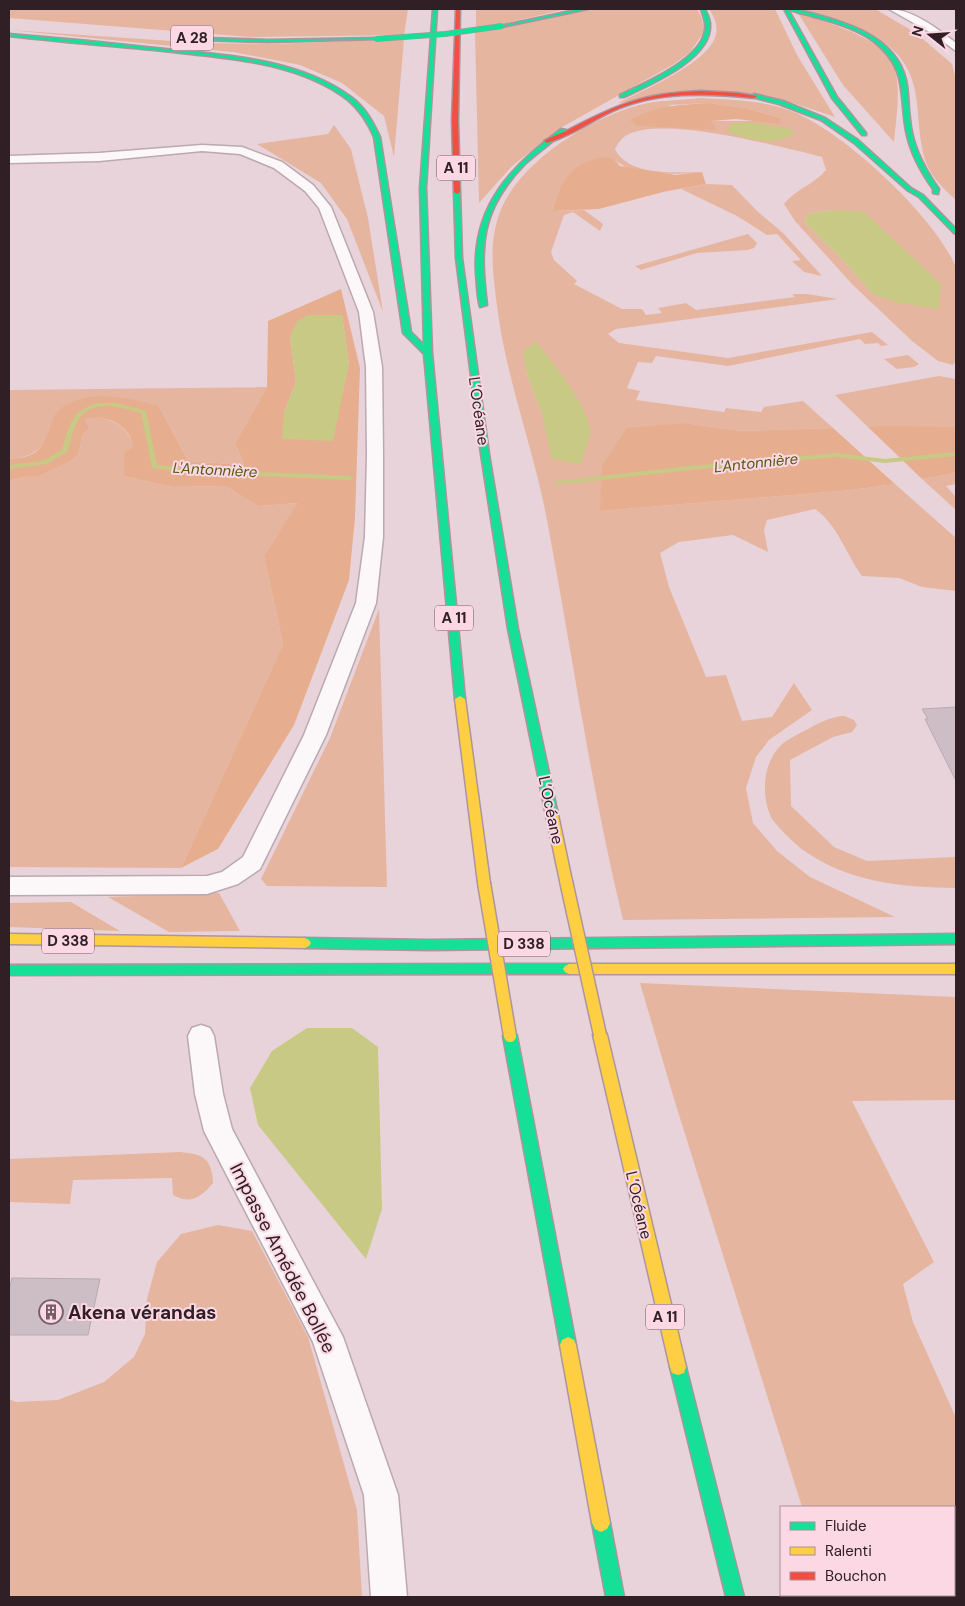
<svg xmlns="http://www.w3.org/2000/svg" width="965" height="1606" viewBox="0 0 965 1606" font-family="'DM Sans',sans-serif">
	<rect width="100%" height="100%" fill="#e9d3da"/>
	<g fill="#e5b59f" fill-rule="evenodd">
		<path d="M9 9H408L404 35 250 37 9 18Z"/>
		<path d="M476 9H567L502 24 476 27Z"/>
		<path d="M596 9H697L702 18 704 32 690 52 674 64 557 130 511 167 479 203 475 32Z"/>
		<path d="M709 9H775L797 55 835 117 793 103 721 92 618 103C642 91 711 62 716 34 718 25 714 16 709 9Z"/>
		<path d="M799 9H875L916 33 952 64 956 80V200C945 190 933 179 927 165 911 122 929 77 887 45 862 25 829 18 799 9Z"/>
		<path d="M798 13C826 22 886 38 895 69 901 92 896 119 894 142L843 85Z"/>
		<path d="M9 30 201 43 272 44 404 39 394 157 384 116 342 83 300 65 233 52Z"/>
		<path d="M701 98C731 100 763 100 791 111 842 130 933 215 955 265 960 274 956 344 956 360L953 365 938 361 912 341 852 284 795 221 784 204C796 189 813 185 826 170L822 157C778 146 675 119 634 132 624 135 620 140 615 149 628 177 677 172 702 172 680 175 630 176 614 159L553 211 584 210 603 224 600 231 573 212 564 215 551 252 554 260 577 281 574 284 622 309H642L646 315 662 313 658 308 686 303 696 310 795 297 792 294H807L838 299 616 329 608 334 619 343 728 358 872 332 888 345 881 346 878 343 865 344 860 339 728 366 656 356 652 363 638 362 627 388 640 391 636 400 724 412 726 408 761 412 764 407 803 401 833 428 741 431 685 423 600 511 852 490 895 484 956 538V591L922 587 899 578 862 576C846 554 837 524 815 509L767 520 764 530 768 552 733 535 679 542 660 553 669 587 706 677 726 675 742 721 772 717 794 683 812 710 769 740 756 757 746 788 753 823 777 851 810 877 895 917 623 920C591 788 572 653 547 520 533 445 504 374 496 298 492 266 489 237 502 207 524 158 596 114 648 103 665 100 684 100 701 98ZM709 103 745 108 781 118 757 121H711L668 105ZM834 210 873 294 837 254 805 223 807 214ZM526 371 581 464 542 414Z"/>
		<path d="M334 125 351 149 368 218 383 312 347 219 321 183 257 144 328 134Z"/>
		<path d="M706 184 732 185 757 211 783 233 822 276 804 272 792 261 801 260 777 234 767 235 737 216 681 189Z"/>
		<path d="M748 234 757 243 754 248 748 250 697 253 641 270 635 266Z"/>
		<path d="M908 355 919 364 914 367 897 369 884 359Z"/>
		<path d="M939 376 956 379V427H868L835 395Z"/>
		<path d="M267 387 235 443 244 465 188 461 159 406 55 414C45 443 44 456 9 459V390Z"/>
		<path d="M91 416C108 417 130 427 133 446 134 454 127 467 124 476L172 487 225 486 258 506 299 503 264 556 283 644 181 868 9 867V481L28 476H40L71 461 79 454 82 435 90 428 85 420Z"/>
		<path d="M956 473V484L946 486 956 497V510L922 479Z"/>
		<path d="M379 609 387 887 267 886 261 879 330 738Z"/>
		<path d="M844 716 854 720 857 725 852 732 833 737 790 760 791 806 834 847 867 861 956 857V888C901 887 850 883 803 850 796 845 775 825 771 817 760 793 763 758 786 741 792 737 799 734 806 730 819 723 829 717 844 716Z"/>
		<path d="M219 893 240 931 169 932 108 897Z"/>
		<path d="M71 902 120 931 9 927V903Z"/>
		<path d="M640 983 956 997V1100L852 1101 934 1262 903 1284 913 1322 956 1418V1597H830L829 1595H954V1507H802L674 1099Z"/>
		<path d="M180 1152C203 1154 212 1158 213 1183 201 1197 191 1205 173 1195L172 1178 73 1180 70 1204 9 1202V1159Z"/>
		<path d="M218 1225 252 1231 308 1337 357 1510 362 1597H9V1399L16 1402 58 1400 104 1382 134 1357 145 1334 147 1299 157 1262 181 1234Z"/>
	</g>
	<g fill="#e6ae8f" fill-rule="evenodd">
		<path d="M709 103 745 108 781 118 780 124 736 119 711 121 717 130 637 126 630 120C658 105 679 105 709 103Z"/>
		<path d="M602 157 614 159 620 166 676 175 702 172 706 184 663 192 599 209 553 211C562 181 568 165 602 157Z"/>
		<path d="M341 289 360 368 355 518 349 580 294 725 218 849 181 868 283 644 264 556 298 503 258 506 225 486 172 487 124 476V453L133 447C132 443 131 438 129 435 122 422 97 412 85 420L90 428 82 435 79 454 71 461 40 476H28L9 481V459C35 457 42 452 50 427 52 423 53 416 56 413 82 386 127 398 159 406L188 461 244 465 235 443 267 387 268 321ZM342 315 349 364 284 412 296 382 290 336Z"/>
		<path d="M685 423 741 431 833 428 895 484 852 490 600 511 602 466 627 428Z"/>
		<path d="M890 426 956 427V473L922 479 868 427Z"/>
	</g>
	<g fill="#c7c984">
		<path d="M746 122 788 128 795 133C778 147 746 140 727 131L731 124Z"/>
		<path d="M834 210 864 212 941 284 939 309 899 303 873 294 837 254 805 223 807 214Z"/>
		<path d="M308 315H342L349 364 333 441 282 439 284 412 296 382 290 336 297 321Z"/>
		<path d="M536 342C551 359 589 408 590 430 590 440 584 454 581 464L552 459 542 414 526 371 523 351Z"/>
		<path d="M307 1028H352L378 1047 382 1209 366 1259 258 1125 250 1088 272 1051Z"/>
	</g>
	<g fill="none" stroke-linecap="round" stroke-linejoin="round">
		<g fill="#c7c984" fill-rule="evenodd">
			<path d="M98 403H116L146 411 157 465 190 469 350 476 353 478 350 480 190 473 152 468 141 413C120 407 90 398 77 422 72 432 71 443 67 452L47 464 9 469V465L43 461 62 450C69 426 71 410 98 403Z"/>
			<path d="M956 452V456L885 463 837 457 690 470 557 485 554 483 557 481 690 466 837 453 885 459Z"/>
		</g>
	</g>
	<g fill="#cdbdc4" stroke="#b9a9b1">
		<path d="M956 707V781L925 719H928L922 709Z"/>
		<path d="M12 1278 100 1279 88 1335H9V1290Z"/>
	</g>
	<g fill="none" stroke-linecap="round" stroke-linejoin="round">
		<g stroke="#baa9af" stroke-width="3">
			<g id="street">
				<path d="M889 9C912 9 938 29 956 43V51L933 34Z"/>
				<path d="M202 145 242 147 282 162 313 185 331 207 373 312 382 367 383 455V537L376 603 326 735 260 869 238 884 207 894 9 895V877L207 876 222 872 243 857 304 735 356 603 365 537 367 455 366 367 359 312 319 208 305 191 274 168 240 154 202 151 99 161 9 163V156L99 153Z"/>
				<path d="M201 1025 210 1028 214 1036 223 1094 232 1129 343 1337 398 1495 407 1597H371L364 1495 313 1342 204 1131 195 1094 188 1036 192 1028Z"/>
			</g>
		</g>
		<g stroke="#ac959e" stroke-width="3">
			<g id="fast">
				<path d="M433 9H437L426 188 432 353 465 699 460 702 455 699 424 354 403 333 374 137C368 123 360 110 348 100 297 61 225 58 164 51 112 46 60 42 9 36V34C61 38 113 43 165 49 227 55 299 59 351 97 365 107 373 122 380 137L411 332 424 345 420 188Z"/>
				<path d="M580 9H588L502 27 500 26Z"/>
				<path d="M701 9H705C707 14 710 19 710 24 713 59 649 85 624 97H620V95C644 83 709 57 705 24 705 19 702 13 701 9Z"/>
				<path d="M784 9H788L837 97 866 133V135H862L832 98Z"/>
				<path d="M789 9H795C837 20 895 32 906 80 909 93 908 106 910 119 912 145 924 168 939 189L938 194 933 193V189C920 171 910 152 906 131 899 93 908 68 873 41 857 29 834 22 814 17 806 14 795 13 789 9Z"/>
				<path d="M205 38 268 40 376 38 378 39 268 42 203 40Z"/>
				<path d="M754 94 783 101 825 118 858 140 911 188 923 195 956 229V234L954 233 919 197 907 190 854 143 821 120 779 104 752 97Z"/>
				<path d="M561 129 566 130C553 142 538 152 525 164 480 210 480 246 487 305L480 307C477 297 477 283 476 273 472 206 511 166 561 129Z"/>
				<path d="M457 190 460 192 462 258 489 454 518 629 557 810 551 814 545 810 508 629 481 454 456 258 454 192Z"/>
				<path d="M956 934V944L430 950 305 948 301 946 299 943 301 940 305 938 430 940Z"/>
				<path d="M569 964 573 966 575 969 573 972 569 974 9 975V965Z"/>
				<path d="M510 1031 515 1032 517 1036 576 1345 574 1350 568 1353 562 1350 560 1345 503 1036 505 1032Z"/>
				<path d="M678 1359 684 1361 686 1367 744 1597H726L670 1367 672 1361Z"/>
				<path d="M601 1514 607 1517 610 1523 624 1597H606L592 1523 595 1517Z"/>
			</g>
		</g>
		<g stroke="#ac959e" stroke-width="3">
			<g id="slow">
				<path d="M460 696 465 699 490 883 488 886H480L478 883 455 699Z"/>
				<path d="M551 806 557 810 572 881 570 884H562L560 881 545 810Z"/>
				<path d="M9 934 305 938 309 940 311 943 309 946 305 948 9 944Z"/>
				<path d="M569 964H956V974H569L565 972 563 969 565 966Z"/>
				<path d="M600 1030 605 1031 607 1035 686 1367 684 1373 678 1375 672 1373 670 1367 593 1035 595 1031Z"/>
				<path d="M568 1337 574 1340 576 1345 610 1523 607 1529 601 1532 595 1529 592 1523 560 1345 562 1340Z"/>
			</g>
		</g>
		<g stroke="#ac959e" stroke-width="3">
			<g id="jam">
				<path d="M456 9H460L458 120 460 192 457 194 454 192 452 120Z"/>
				<path d="M701 91 737 93 757 96 754 98C707 93 657 91 613 111 591 121 571 136 547 143L544 141C552 136 563 133 572 128 620 103 646 93 701 91Z"/>
			</g>
		</g>
		<use href="#street" fill="#fcf8f9" fill-rule="evenodd"/>
		<use href="#fast" fill="#16e098" fill-rule="evenodd"/>
		<use href="#slow" fill="#ffcf43" fill-rule="evenodd"/>
		<use href="#jam" fill="#f24e42" fill-rule="evenodd"/>
		<g stroke="#ac959e" stroke-width="6" stroke-linecap="butt">
			<path id="fast-bridge" d="M376 39 445 34 502 26"/>
		</g>
		<g stroke="#ac959e" stroke-width="15" stroke-linecap="butt">
			<g id="slow-bridge">
				<path d="M566 881 600 1035"/>
				<path d="M484 883 510 1036"/>
			</g>
		</g>
		<use href="#fast-bridge" stroke="#16e098" stroke-width="5"/>
		<use href="#slow-bridge" stroke="#ffcf43" stroke-width="12"/>
	</g>
	<defs>
		<g id="building-ring" transform="scale(1.25)"><circle r="9.5" fill="#fbd8e4" stroke="#715f65" stroke-width="1.5"/><path d="M-4-6H4V6H1V3H-1V6H-4ZM-2.5-4.3h1.7v1.8h-1.7ZM.8-4.3h1.7v1.8H.8ZM-2.5-1h1.7V.8h-1.7ZM.8-1h1.7V.8H.8Z" fill="#715f65"/></g>
	</defs>
	<g fill-rule="evenodd">
		<use href="#building-ring" x="51" y="1312"/>
	</g>
	<g text-anchor="middle" dominant-baseline="central" stroke-width="4" stroke-linejoin="round" paint-order="stroke">
		<g fill="#fbd8e4" stroke="#6d575f" stroke-width="1">
			<rect x="171" y="25.5" width="42" height="25" rx="4"/>
			<rect x="437" y="155.5" width="38" height="25" rx="4"/>
			<rect x="435" y="605.5" width="38" height="25" rx="4"/>
			<rect x="42" y="928.5" width="52" height="25" rx="4"/>
			<rect x="498" y="931.5" width="52" height="25" rx="4"/>
			<rect x="646" y="1304.5" width="38" height="25" rx="4"/>
		</g>
		<g font-size="15" font-weight="bold" fill="#302026">
			<text x="192" y="38">A 28</text>
			<text x="456" y="168">A 11</text>
			<text x="454" y="618">A 11</text>
			<text x="68" y="941">D 338</text>
			<text x="524" y="944">D 338</text>
			<text x="665" y="1317">A 11</text>
		</g>
		<g font-size="15" font-style="italic" fill="#535a0e" stroke="#fbd8e4">
			<text transform="translate(756 463) rotate(-6)">L'Antonnière</text>
			<text transform="translate(215 470) rotate(3)">L'Antonnière</text>
		</g>
		<g font-size="16" fill="#302026" stroke="#fbd8e4">
			<text transform="translate(479 411) rotate(82)">L’Océane</text>
			<text transform="translate(551 810) rotate(78)">L’Océane</text>
			<text transform="translate(639 1205) rotate(77)">L’Océane</text>
		</g>
		<g font-size="19" fill="#302026" stroke="#fbd8e4">
			<text transform="translate(283 1258) rotate(63)">Impasse Amédée Bollée</text>
		</g>
		<g font-size="19" font-weight="bold" fill="#302026" stroke="#fbd8e4" text-anchor="start">
			<text x="68" y="1312">Akena vérandas</text>
		</g>
	</g>
	<rect width="965" height="1606" fill="none" stroke="#302026" stroke-width="20"/>
	<rect x="780" y="1506" width="175" height="90" fill="#fbd8e4" stroke="#aa8e98"/>
	<rect x="790" y="1522" width="25" height="8" fill="#16e098" stroke="#aa8e98"/>
	<text x="825" y="1531" font-size="15" fill="#302026">Fluide</text>
	<rect x="790" y="1547" width="25" height="8" fill="#ffcf43" stroke="#aa8e98"/>
	<text x="825" y="1556" font-size="15" fill="#302026">Ralenti</text>
	<rect x="790" y="1572" width="25" height="8" fill="#f24e42" stroke="#aa8e98"/>
	<text x="825" y="1581" font-size="15" fill="#302026">Bouchon</text>
	<g transform="translate(930 35) rotate(287)" stroke="#fbd8e4" stroke-width="4" paint-order="stroke">
	<path d="M0-4L9 19L0 12L-9 19Z" fill="#302026"/>
	<text y="-8" font-size="14" font-weight="bold" text-anchor="middle" fill="#302026">N</text>
	</g>
</svg>
